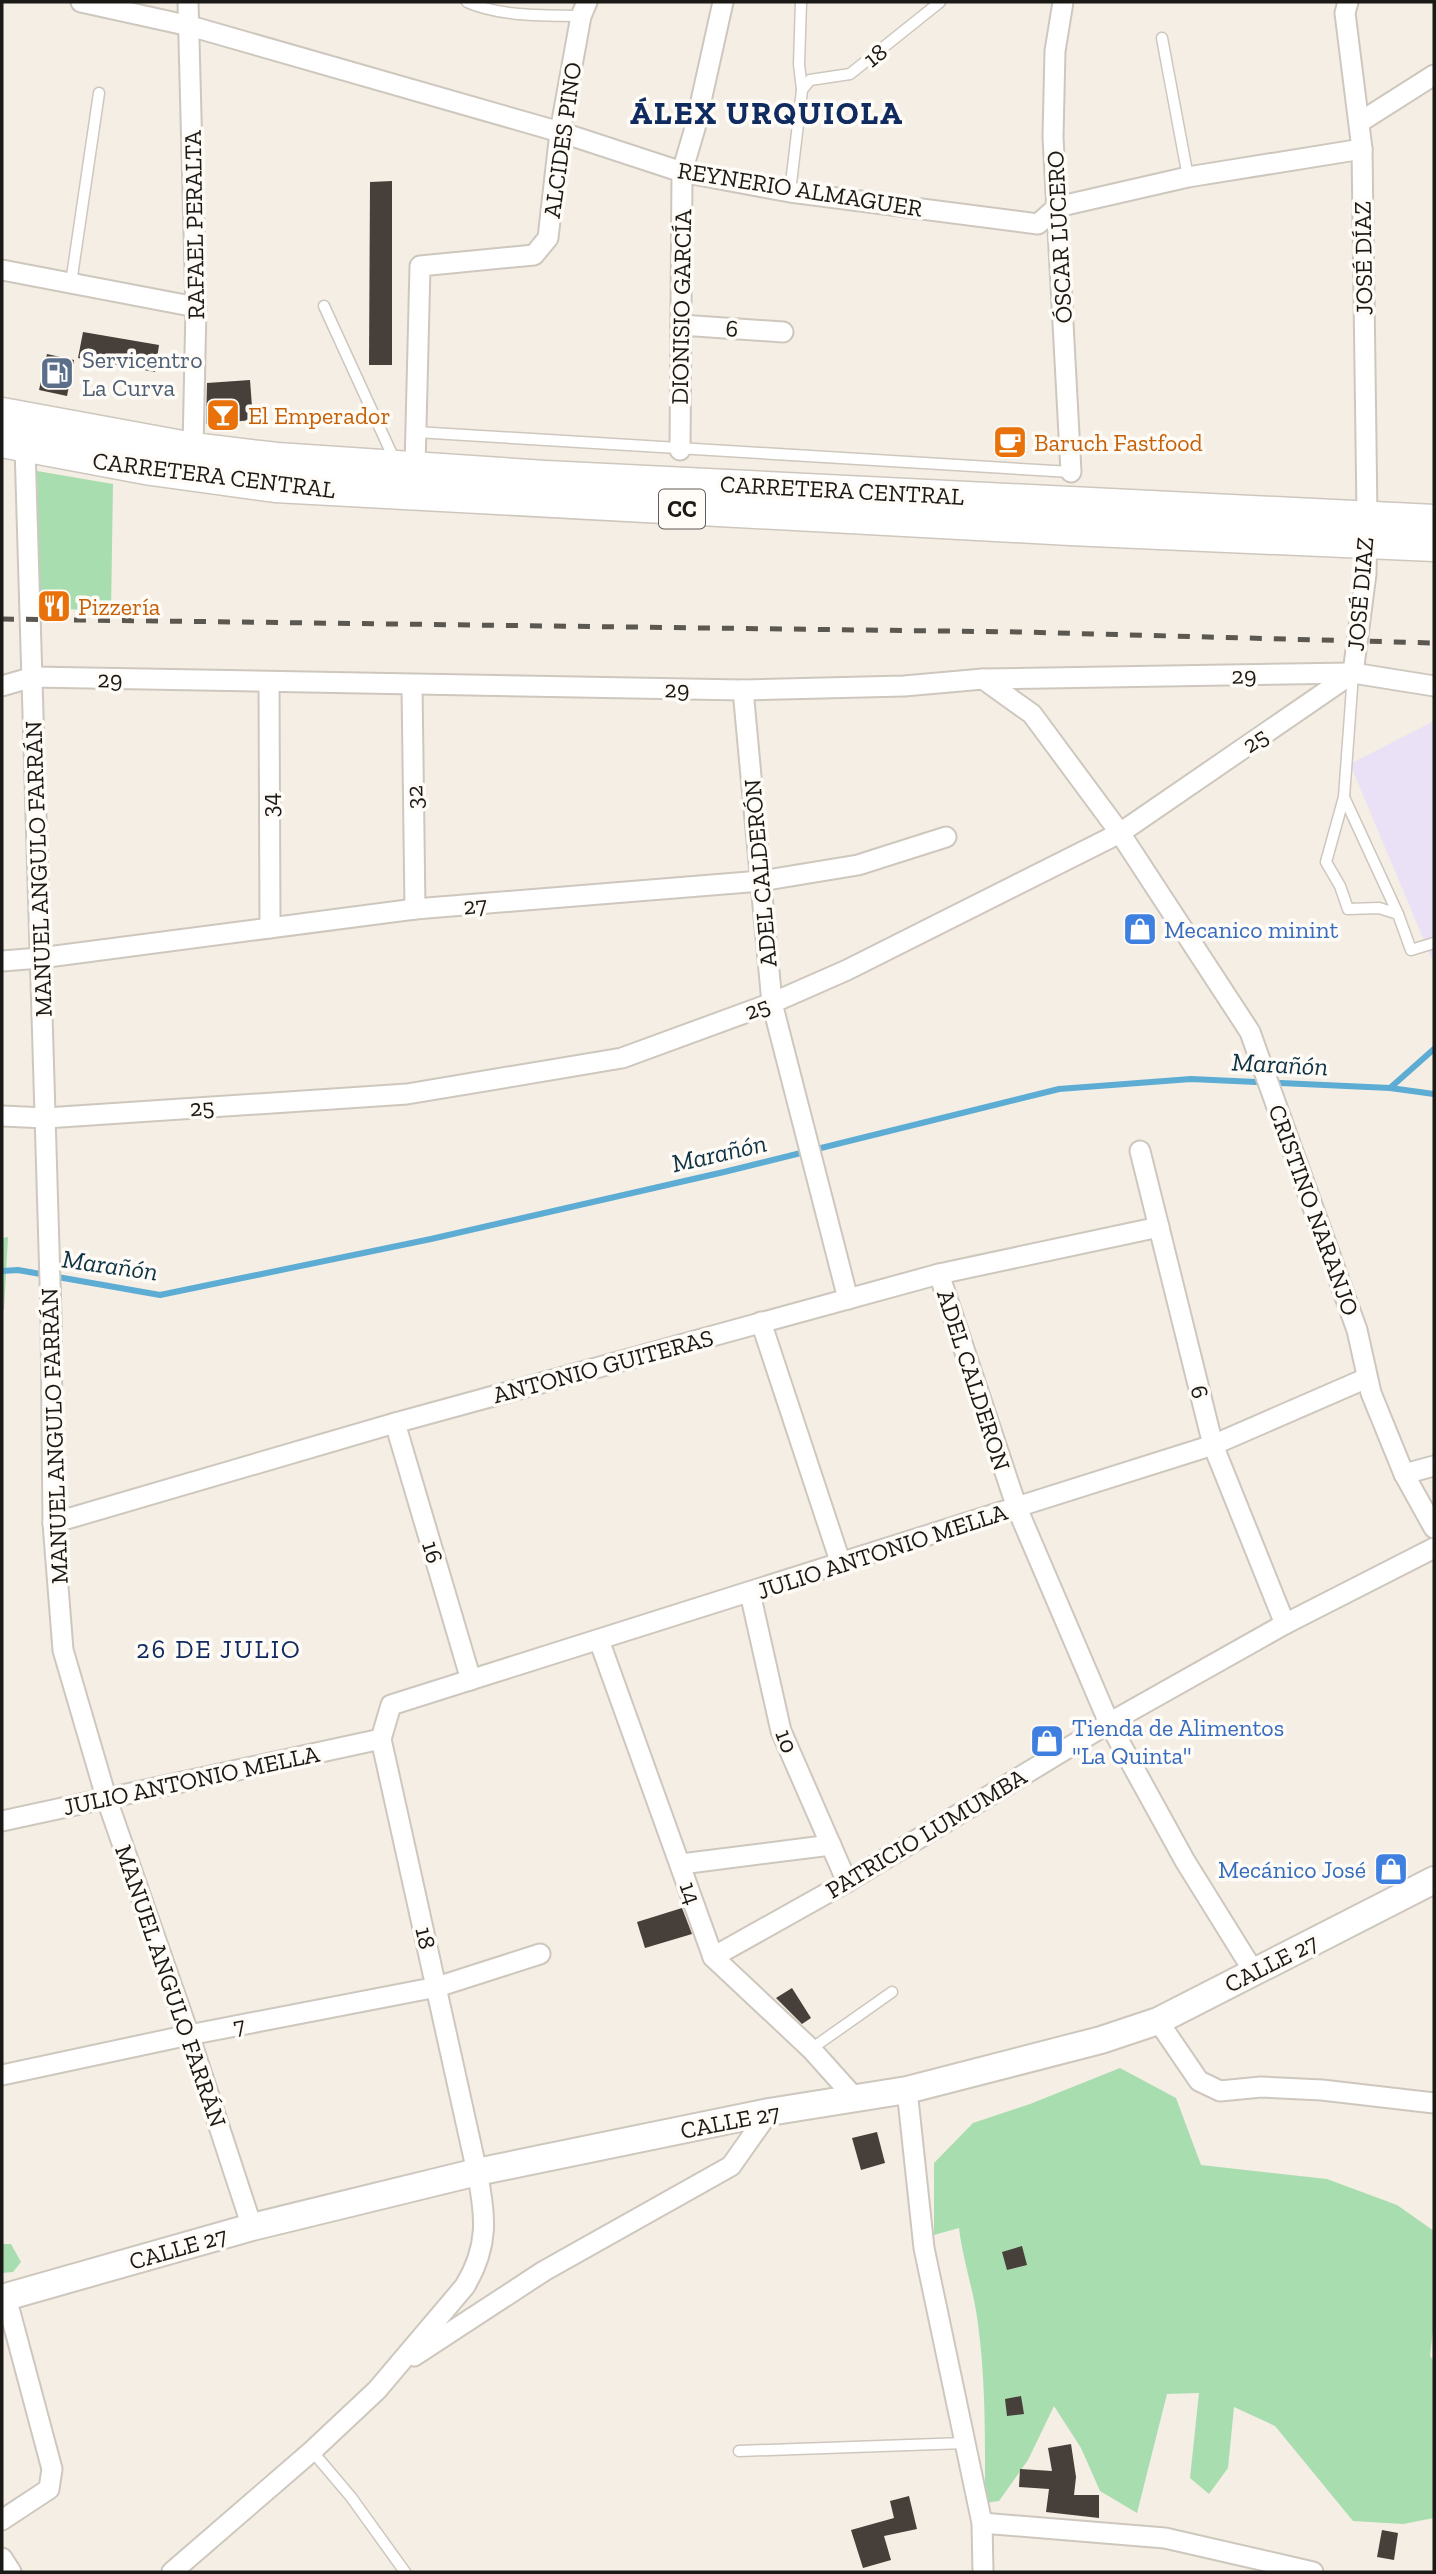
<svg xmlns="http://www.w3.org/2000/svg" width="1436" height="2574" viewBox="0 0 1436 2574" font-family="'Zilla Slab',serif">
	<rect width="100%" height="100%" fill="#f5eee4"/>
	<path fill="#eae1f6" d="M1434 721V964L1350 764Z"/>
	<g fill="#a8ddb0">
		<path d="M37 471 113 484 111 611 40 608Z"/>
		<path d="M8 1237 4 1310H2V1238Z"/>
		<path d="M1120 2068 1176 2098 1201 2165 1327 2179 1397 2205 1434 2231V2321L1430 2356 1434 2361V2518L1403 2524 1353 2521 1275 2426 1234 2407 1228 2468 1209 2494 1190 2478 1199 2393 1167 2394 1137 2513 1100 2491 1081 2448 1054 2406 1028 2460 999 2501 985 2503C985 2443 986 2383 978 2324 974 2291 963 2261 959 2228L934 2235V2163L973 2123 1030 2104Z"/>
		<path d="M2 2244H11L21 2262 13 2272 2 2273Z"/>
	</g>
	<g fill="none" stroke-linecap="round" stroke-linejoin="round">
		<g stroke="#5cacd4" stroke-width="6">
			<path d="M1390 1088 1434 1094"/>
			<path d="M2 1271 18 1270 160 1295 431 1239 724 1172 1059 1089 1191 1079 1390 1088 1434 1049"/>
		</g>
	</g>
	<g fill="#473f39">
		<path d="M392 181V365H369L370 182Z"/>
		<path d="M83 332 159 345 155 372 78 358Z"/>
		<path d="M47 354 74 360 67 396 39 390Z"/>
		<path d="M250 380 253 420 206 424 207 383Z"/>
		<path d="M682 1908 692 1934 645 1948 637 1922Z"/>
		<path d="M792 1988 811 2018 802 2024 776 1998Z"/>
		<path d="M877 2132 885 2163 861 2170 852 2138Z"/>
		<path d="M1022 2246 1027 2265 1007 2270 1002 2252Z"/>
		<path d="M1021 2396 1024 2414 1007 2416 1005 2399Z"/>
		<path d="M1071 2444 1076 2477 1074 2495H1099V2518L1046 2512 1049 2489 1019 2487 1020 2469 1052 2471 1048 2448Z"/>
		<path d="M909 2496 917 2529 884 2536 891 2560 863 2568 851 2530 894 2518 890 2501Z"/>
		<path d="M1382 2530 1398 2533 1394 2560 1377 2557Z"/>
	</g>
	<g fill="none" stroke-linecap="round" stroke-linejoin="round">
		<g stroke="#cec7be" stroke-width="13">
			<g id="service">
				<path d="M467 2C501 17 544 15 581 16"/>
				<path d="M801 2 799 64 802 90"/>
				<path d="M1162 38 1188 177"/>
				<path d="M790 192 802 90 810 80 850 74 940 2"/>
				<path d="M71 283 99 93"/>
				<path d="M324 306 395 461"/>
				<path d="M416 432 1071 472"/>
				<path d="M1353 674 1344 797 1326 862 1340 886 1348 909 1379 908 1398 914 1411 950 1434 943"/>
				<path d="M1344 797 1398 914"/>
				<path d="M811 2049 892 1992"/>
				<path d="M312 2451 351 2497 405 2572"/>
				<path d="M739 2451 965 2443"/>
			</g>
		</g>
		<g stroke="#cec7be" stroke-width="23">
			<g id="minor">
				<path d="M81 2 190 26 560 132 682 172 790 192 1038 224 1057 207 1188 177 1362 149"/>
				<path d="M188 2 196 307 193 448"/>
				<path d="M1063 2 1055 51 1053 137 1071 472"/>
				<path d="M1348 2 1345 13 1362 149 1367 515 1366 574 1353 673"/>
				<path d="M1360 122 1434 75"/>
				<path d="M2 270 196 307"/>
				<path d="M681 325 783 332"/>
				<path d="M25 447 51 1315 53 1523 63 1650 106 1797 189 2035 252 2227"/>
				<path d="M680 450 682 172 695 128 723 2"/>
				<path d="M415 466 420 266 534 255 548 238 560 132 581 16 587 2"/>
				<path d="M983 679 1032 714 1120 833 1250 1032 1357 1330 1371 1393 1404 1474 1434 1528"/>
				<path d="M269 682 270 928"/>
				<path d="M412 685 415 909"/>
				<path d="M2 686 33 677 743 690 904 686 983 679 1353 673 1434 686"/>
				<path d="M743 690 772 1003 848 1299"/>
				<path d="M2 961 40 958 415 909 761 881 858 865 946 837"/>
				<path d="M2 1116 46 1118 407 1094 622 1058 772 1003 847 970 1120 833 1353 673"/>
				<path d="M1140 1151 1213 1445 1285 1624"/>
				<path d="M939 1274 1017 1508 1109 1723 1185 1861 1254 1972"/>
				<path d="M761 1322 841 1564"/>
				<path d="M395 1423 471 1680"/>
				<path d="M1404 1474 1434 1466"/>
				<path d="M53 1523 395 1423 939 1274 1159 1227"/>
				<path d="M750 1593 781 1731 847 1882"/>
				<path d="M599 1640 713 1957 811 2049 855 2098"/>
				<path d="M2 1821 381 1739"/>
				<path d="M681 1864 831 1845"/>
				<path d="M713 1957 847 1882 1109 1723 1285 1624 1434 1548"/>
				<path d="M1158 2021 1199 2081 1220 2091 1261 2087 1322 2090 1434 2103"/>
				<path d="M2 2075 189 2035 437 1987 540 1954"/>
				<path d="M907 2090 924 2248 982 2523 983 2572"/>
				<path d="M414 2356 544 2271 731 2166 769 2112"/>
				<path d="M2 2520 49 2489 52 2469 6 2297"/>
				<path d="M982 2523 1165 2538 1313 2572"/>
				<path d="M2 2558 11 2572"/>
				<path d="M172 2572 312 2451 377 2390 465 2286C489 2246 486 2216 477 2172L381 1739 391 1705 1213 1445 1367 1378"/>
			</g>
		</g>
		<g stroke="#cec7be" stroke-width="30">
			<path id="secondary" d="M2 2298 252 2227 477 2172 769 2112 907 2090 1101 2040 1158 2021 1434 1880"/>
		</g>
		<g stroke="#cec7be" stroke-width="33">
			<g id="primary">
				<path d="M2 413 193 448 277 458 545 476 1434 520"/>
				<path d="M2 442 151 470 275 487 1070 530 1434 546"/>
			</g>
		</g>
		<use href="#service" stroke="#fff" stroke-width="10"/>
		<use href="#minor" stroke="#fff" stroke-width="19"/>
		<use href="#secondary" stroke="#fff" stroke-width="26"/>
		<use href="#primary" stroke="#fff" stroke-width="30"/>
		<path stroke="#5b5852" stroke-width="5" stroke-dasharray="12 12" stroke-linecap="butt" d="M2 619 1020 632 1434 643"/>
	</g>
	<defs>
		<g id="fuel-square" transform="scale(1.75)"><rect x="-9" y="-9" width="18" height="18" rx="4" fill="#5c6f8a" stroke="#fffcf8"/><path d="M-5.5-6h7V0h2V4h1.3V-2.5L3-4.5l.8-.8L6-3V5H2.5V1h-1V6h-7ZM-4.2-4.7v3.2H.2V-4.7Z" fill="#fff"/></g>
		<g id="bar-square" transform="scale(1.75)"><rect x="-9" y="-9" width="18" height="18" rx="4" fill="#e8710a" stroke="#fffcf8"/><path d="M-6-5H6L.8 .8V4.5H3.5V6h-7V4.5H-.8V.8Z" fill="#fff"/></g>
		<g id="cafe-square" transform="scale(1.75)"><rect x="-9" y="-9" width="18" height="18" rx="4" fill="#e8710a" stroke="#fffcf8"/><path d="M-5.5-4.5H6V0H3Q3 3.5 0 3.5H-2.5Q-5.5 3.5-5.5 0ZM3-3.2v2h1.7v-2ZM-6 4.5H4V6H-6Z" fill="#fff"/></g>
		<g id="restaurant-square" transform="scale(1.75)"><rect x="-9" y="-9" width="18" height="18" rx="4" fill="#e8710a" stroke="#fffcf8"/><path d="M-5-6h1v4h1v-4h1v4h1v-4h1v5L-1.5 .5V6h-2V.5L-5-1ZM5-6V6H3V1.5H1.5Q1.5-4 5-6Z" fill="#fff"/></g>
		<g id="shop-square" transform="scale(1.75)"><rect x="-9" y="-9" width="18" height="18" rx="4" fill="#3f7fe0" stroke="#fffcf8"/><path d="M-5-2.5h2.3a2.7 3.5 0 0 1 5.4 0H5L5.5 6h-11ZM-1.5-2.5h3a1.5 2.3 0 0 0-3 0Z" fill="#fff"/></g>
	</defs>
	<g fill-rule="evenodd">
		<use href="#fuel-square" x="57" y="373"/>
		<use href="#bar-square" x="223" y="415"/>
		<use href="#cafe-square" x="1010" y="442"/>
		<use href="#restaurant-square" x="54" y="606"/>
		<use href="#shop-square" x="1140" y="929"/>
		<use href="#shop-square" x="1047" y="1741"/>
		<use href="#shop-square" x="1391" y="1869"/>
	</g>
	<g text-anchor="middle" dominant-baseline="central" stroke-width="7" stroke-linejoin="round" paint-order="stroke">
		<rect fill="#fffcf8" stroke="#5f5d59" stroke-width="2" x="659" y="489.5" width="46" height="39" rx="5"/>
		<g font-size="23" font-weight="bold" fill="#1b1915">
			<text x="682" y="509">CC</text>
		</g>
		<g font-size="24" fill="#1b1915" stroke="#fffcf8">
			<text transform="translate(875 55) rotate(-39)">18</text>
			<text transform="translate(562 140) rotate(-82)">ALCIDES PINO</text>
			<text transform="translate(800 189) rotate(9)">REYNERIO ALMAGUER</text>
			<text transform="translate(194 225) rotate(-91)">RAFAEL PERALTA</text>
			<text transform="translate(1059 237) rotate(-93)">ÓSCAR LUCERO</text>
			<text transform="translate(1363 258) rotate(-91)">JOSÉ DÍAZ</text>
			<text transform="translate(681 307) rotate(-89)">DIONISIO GARCÍA</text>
			<text transform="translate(732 328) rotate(4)">6</text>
			<text transform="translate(214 475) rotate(7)">CARRETERA CENTRAL</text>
			<text transform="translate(842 490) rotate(3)">CARRETERA CENTRAL</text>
			<text transform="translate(1360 594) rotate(-85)">JOSÉ DIAZ</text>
			<text transform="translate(1244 675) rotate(-1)">29</text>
			<text transform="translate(110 679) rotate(1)">29</text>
			<text transform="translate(677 689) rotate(1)">29</text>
			<text transform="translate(1255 740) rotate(-34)">25</text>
			<text transform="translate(414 797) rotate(-91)">32</text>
			<text transform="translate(269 805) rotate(-90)">34</text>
			<text transform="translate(38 869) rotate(-92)">MANUEL ANGULO FARRÁN</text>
			<text transform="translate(760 873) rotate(-95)">ADEL CALDERÓN</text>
			<text transform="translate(475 905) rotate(-5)">27</text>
			<text transform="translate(757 1008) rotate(-21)">25</text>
			<text transform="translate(202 1107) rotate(-4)">25</text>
			<text transform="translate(1314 1210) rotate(70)">CRISTINO NARANJO</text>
			<text transform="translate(603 1366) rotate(-15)">ANTONIO GUITERAS</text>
			<text transform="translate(974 1380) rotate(72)">ADEL CALDERON</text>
			<text transform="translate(1200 1392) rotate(76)">6</text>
			<text transform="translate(54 1436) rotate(-92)">MANUEL ANGULO FARRÁN</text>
			<text transform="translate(882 1551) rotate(-18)">JULIO ANTONIO MELLA</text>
			<text transform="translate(433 1552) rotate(73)">16</text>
			<text transform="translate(787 1741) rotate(69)">10</text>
			<text transform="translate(191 1780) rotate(-12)">JULIO ANTONIO MELLA</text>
			<text transform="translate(926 1833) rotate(-31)">PATRICIO LUMUMBA</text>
			<text transform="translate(691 1893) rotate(71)">14</text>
			<text transform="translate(426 1938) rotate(77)">18</text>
			<text transform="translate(1271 1963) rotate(-27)">CALLE 27</text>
			<text transform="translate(171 1986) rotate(71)">MANUEL ANGULO FARRÁN</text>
			<text transform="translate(239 2025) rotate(-11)">7</text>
			<text transform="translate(730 2121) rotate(-11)">CALLE 27</text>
			<text transform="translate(178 2248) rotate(-16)">CALLE 27</text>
		</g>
		<g font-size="24" fill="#4e5e75" stroke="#fffcf8" text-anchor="start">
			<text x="82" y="359">Servicentro<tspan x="82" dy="28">La Curva</tspan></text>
		</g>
		<g font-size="24" fill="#c56008" stroke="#fffcf8" text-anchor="start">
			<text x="248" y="415">El Emperador</text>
			<text x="1034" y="442">Baruch Fastfood</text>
			<text x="78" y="606">Pizzería</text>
		</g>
		<g font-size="24" fill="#366cbe" stroke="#fffcf8" text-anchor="start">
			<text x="1164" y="929">Mecanico minint</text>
			<text x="1072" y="1727">Tienda de Alimentos<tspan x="1072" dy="28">"La Quinta"</tspan></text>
			<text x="1366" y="1869" text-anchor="end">Mecánico José</text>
		</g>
		<g font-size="26" font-style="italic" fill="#0f3344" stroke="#fffcf8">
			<text transform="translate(1280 1064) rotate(3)">Marañón</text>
			<text transform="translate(719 1153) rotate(-13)">Marañón</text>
			<text transform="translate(110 1265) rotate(8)">Marañón</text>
		</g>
		<g font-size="26" letter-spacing="2" fill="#102b60" stroke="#fffcf8">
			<text x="219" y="1649">26 DE JULIO</text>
		</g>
		<g font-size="32" font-weight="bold" letter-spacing="2" fill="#102b60" stroke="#fffcf8">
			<text x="767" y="113">ÁLEX URQUIOLA</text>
		</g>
	</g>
	<rect width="1436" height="2574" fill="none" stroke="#1b1915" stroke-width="7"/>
</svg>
